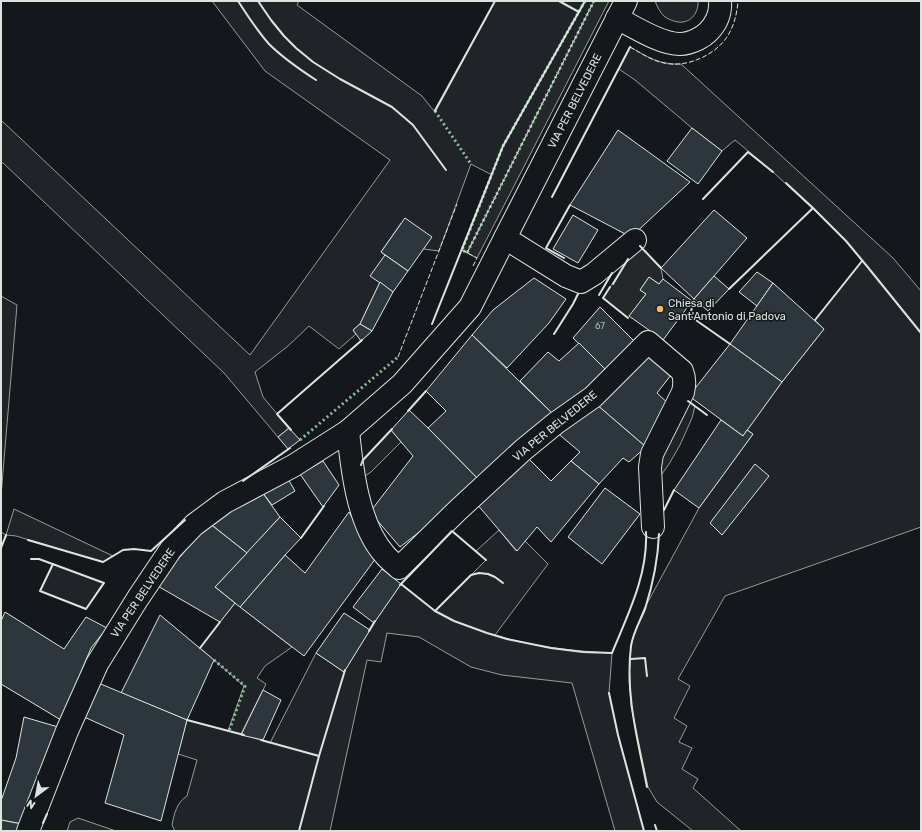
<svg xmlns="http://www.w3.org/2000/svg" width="922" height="832" viewBox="0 0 922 832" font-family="Rubik,sans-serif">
	<rect width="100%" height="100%" fill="#14181c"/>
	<g fill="#202428" stroke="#939e99">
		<path d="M212 1H299L297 5 422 96 434 111 495 1H594L467 253 462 250 492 175 471 164 439 251 423 249 422 246 407 234 401 223 381 252 385 255 380 282 360 324 353 330 356 334 339 349 309 326 288 346 255 372 263 397 289 428 278 437 224 373 1 161V120L250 355 390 160 265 71Z"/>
		<path d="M655 1H698C699 10 693 21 683 22 677 23 670 20 665 17 660 13 657 6 655 1Z"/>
		<path d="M630 47C648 57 660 65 681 64L893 258 921 291V527L725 596 678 679 690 686 674 718 687 726 679 742 692 748 682 769 698 779 693 788 741 831H693L657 802 648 787 631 706 629 680 631 645 634 634 644 609 699 508 753 434 747 430 782 382 824 329 815 320 862 261 846 241 828 223 773 172 735 140 722 151 692 128 635 80 619 69Z"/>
		<path d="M1 296 17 305 1 496Z"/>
		<path d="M686 399 695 406 692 418 680 445 669 464 662 474 654 478Z"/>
		<path d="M391 430 401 442 371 472 365 476H361V464L363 460Z"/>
		<path d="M14 509 113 556 103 562 16 536 7 535 1 548V532L6 535Z"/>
		<path d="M499 530 516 551 525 541 548 564 495 635C532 647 573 651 612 653L609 693 618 735 644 831H615L572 683 502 675 471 667 419 637 387 633 381 662 367 660 330 831H175L172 825C174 814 177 802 187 796L197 760 178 754 187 720 228 731 244 686 200 648 220 622 235 603 292 647 265 666 257 678 266 684 241 734 270 743 316 653 344 672 374 623 401 584 435 611 486 560 476 551Z"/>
		<path d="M53 564 103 583 86 609 40 591Z"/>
		<path d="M78 818 116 831H67L70 822Z"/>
	</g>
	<g fill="#24282b" stroke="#939e99">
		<path d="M594 1H609L477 258 467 253Z"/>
		<path d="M638 244 661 268 663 279 659 284 649 277 640 290 646 294 628 318 603 298Z"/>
	</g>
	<g fill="#2c363c" stroke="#d8e6dc">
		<path d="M692 128 722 151 698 184 667 161Z"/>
		<path d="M618 130 690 182 631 237 570 205Z"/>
		<path d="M714 210 747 238 694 299 661 268Z"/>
		<path d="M573 215 598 230 578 263 553 249Z"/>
		<path d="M405 218 432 237 408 271 381 252Z"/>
		<path d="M385 255 408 271 393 292 370 276Z"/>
		<path d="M757 272 773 283 757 306 739 292Z"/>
		<path d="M714 276 729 289 708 311 694 299Z"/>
		<path d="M649 277 659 284 663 279 692 301 663 340 629 316 646 294 640 290Z"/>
		<path d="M534 278 566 299 549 323 507 368 472 335 493 310Z"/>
		<path d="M380 282 393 292 372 331 360 324Z"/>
		<path d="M773 283 824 329 782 382 730 344Z"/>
		<path d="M600 307 635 342 607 371 573 338Z"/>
		<path d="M360 324 372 331 361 341 353 330Z"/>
		<path d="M472 335 555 416 482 483 428 428 446 411 426 391Z"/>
		<path d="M579 343 607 371 555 416 520 381 548 352 559 361Z"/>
		<path d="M730 344 782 382 743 436 689 396Z"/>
		<path d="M648 355 671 375 657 393 672 407 646 447 596 404Z"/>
		<path d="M596 404 646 447 629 462 623 458 599 484 571 461 580 452 555 431Z"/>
		<path d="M409 410 428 428 482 483 400 547 370 512 413 456 391 430Z"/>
		<path d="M721 420 743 436 747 430 753 434 699 508 674 490Z"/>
		<path d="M289 428 300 440 288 449 278 437Z"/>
		<path d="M525 455 551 481 571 461 599 484 551 542 537 527 517 551 476 503Z"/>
		<path d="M323 461 339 485 323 507 300 474Z"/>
		<path d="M755 464 769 476 722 535 710 523Z"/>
		<path d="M287 477 295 491 272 505 262 492Z"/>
		<path d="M605 488 640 514 602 564 568 537Z"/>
		<path d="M262 492 280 517 247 553 209 523Z"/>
		<path d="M349 512 376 558 304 656 240 607 285 555 305 573Z"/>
		<path d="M280 517 301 538 285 555 240 607 215 587Z"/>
		<path d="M209 523 247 553 215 587 235 603 220 622 156 585Z"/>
		<path d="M382 569 401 584 374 623 353 607Z"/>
		<path d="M5 612 64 649 86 617 107 628 91 648 61 720 1 684V621Z"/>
		<path d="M344 613 370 630 344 672 316 653Z"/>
		<path d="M160 615 214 660 187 720 121 693Z"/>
		<path d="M96 682 187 720 161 821 105 803 124 735 82 716Z"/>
		<path d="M263 690 281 700 263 740 241 735Z"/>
		<path d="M24 717 58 727 22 824 1 820V801L16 758Z"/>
		<path d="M1 820 22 824 19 831H1Z"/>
	</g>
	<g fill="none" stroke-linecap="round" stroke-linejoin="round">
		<g stroke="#d8e6dc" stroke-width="24">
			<g id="minor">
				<path d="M617 18C634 27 661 44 680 44 687 44 692 42 698 39 702 37 705 35 708 32 717 23 721 13 720 1"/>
				<path d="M505 238 566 276 581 282 594 274 635 240"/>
				<path d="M348 431C352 470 358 525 385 555 389 560 394 563 399 568L458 510 523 450 556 423 593 397 648 342 682 371C685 378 685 384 683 392L652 454 650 467 653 527"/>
				<path d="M28 831 67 731 97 664 138 598 171 549 194 525 225 502 293 466 348 431 402 384 470 307 505 238 626 1"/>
			</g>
		</g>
		<use href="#minor" stroke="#14181c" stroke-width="22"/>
		<g stroke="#8ac095" stroke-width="3" stroke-dasharray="2 3" stroke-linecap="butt">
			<path d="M585 1 503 146 462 250 467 253 594 1"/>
			<path d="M435 111 471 164"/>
			<path d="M300 440 398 357"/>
			<path d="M214 660 245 686 229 731"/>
		</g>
		<g stroke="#d8e6dc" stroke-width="1" stroke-dasharray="5 2" stroke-linecap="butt">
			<path d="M630 47C641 53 652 61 664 63 684 68 711 57 724 41 733 30 737 15 738 1"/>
			<path d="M462 250 477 258 473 266"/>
			<path d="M467 253 594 1"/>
			<path d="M398 357 457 204"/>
		</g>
		<g stroke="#d8e6dc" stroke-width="2">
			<path d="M238 1C248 16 257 31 269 44 283 58 299 69 316 80"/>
			<path d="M258 1 271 20 284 36 296 48 313 62 340 79 392 107 413 125 446 170"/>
			<path d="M559 1 579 12"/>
			<path d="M435 111 495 1"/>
			<path d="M786 183 813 208"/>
			<path d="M552 197 630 47"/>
			<path d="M703 199 748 152 773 172"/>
			<path d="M640 246 661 268"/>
			<path d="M564 258 546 248 570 205"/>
			<path d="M613 284 628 259"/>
			<path d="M610 287 603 298 628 318"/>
			<path d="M729 289 813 208 846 241 866 265 921 333"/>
			<path d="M599 295 612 273"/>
			<path d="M694 299 690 316 730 344"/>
			<path d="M815 320 862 261"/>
			<path d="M432 324 503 146 585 1"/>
			<path d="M554 334 573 304 578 294"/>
			<path d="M688 401 707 415"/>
			<path d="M408 411 426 391"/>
			<path d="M291 430 277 414 362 340"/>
			<path d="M361 465 363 460 392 429"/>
			<path d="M243 481 290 448"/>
			<path d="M664 510 674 490"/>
			<path d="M301 538 324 506"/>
			<path d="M28 540 103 562 123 550 134 549 151 551 185 520"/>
			<path d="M1 548 6 535"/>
			<path d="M31 559H39L104 583 86 609 40 591 53 564"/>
			<path d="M401 584 435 611 454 621 487 633 507 639 551 648 583 652 612 653C628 614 648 575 646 532"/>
			<path d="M400 585 452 531 486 560"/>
			<path d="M435 611 471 575 479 573 488 574 495 577 503 583"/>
			<path d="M369 631 375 621"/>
			<path d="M200 648 220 622"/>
			<path d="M631 659 645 658 647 676"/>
			<path d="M609 693 618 735 644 831"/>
			<path d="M187 720 244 735"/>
			<path d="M261 740 319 756"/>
			<path d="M647 787C638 740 625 695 631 646 633 633 640 621 645 609 653 584 658 559 659 534"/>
			<path d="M43 823 47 814"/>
			<path d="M655 825 657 831"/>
			<path d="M299 831 319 756 345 670"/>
		</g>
	</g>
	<circle fill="#ffb74d" stroke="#14181c" stroke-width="1.5" cx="660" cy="309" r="4"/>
	<g text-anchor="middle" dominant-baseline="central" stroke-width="3" stroke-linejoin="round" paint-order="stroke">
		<g font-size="9" fill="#adbab4">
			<text x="600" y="326">67</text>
		</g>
		<g font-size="11" fill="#d8e6dc" stroke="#14181c">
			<text transform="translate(575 101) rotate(-63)">VIA PER BELVEDERE</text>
			<text transform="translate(555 426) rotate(-39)">VIA PER BELVEDERE</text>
			<text transform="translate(143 593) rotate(-56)">VIA PER BELVEDERE</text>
		</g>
		<g font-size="11" fill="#d8e6dc" stroke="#14181c" text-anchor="start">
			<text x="668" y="303">Chiesa di<tspan x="668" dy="13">Sant'Antonio di Padova</tspan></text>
		</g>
	</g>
	<rect width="922" height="832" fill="none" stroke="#d8e6dc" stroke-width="4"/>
	<g transform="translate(36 796) rotate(212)" stroke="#14181c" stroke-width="3" paint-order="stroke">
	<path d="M0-3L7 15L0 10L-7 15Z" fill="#d8e6dc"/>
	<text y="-6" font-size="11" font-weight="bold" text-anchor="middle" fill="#d8e6dc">N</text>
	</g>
</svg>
